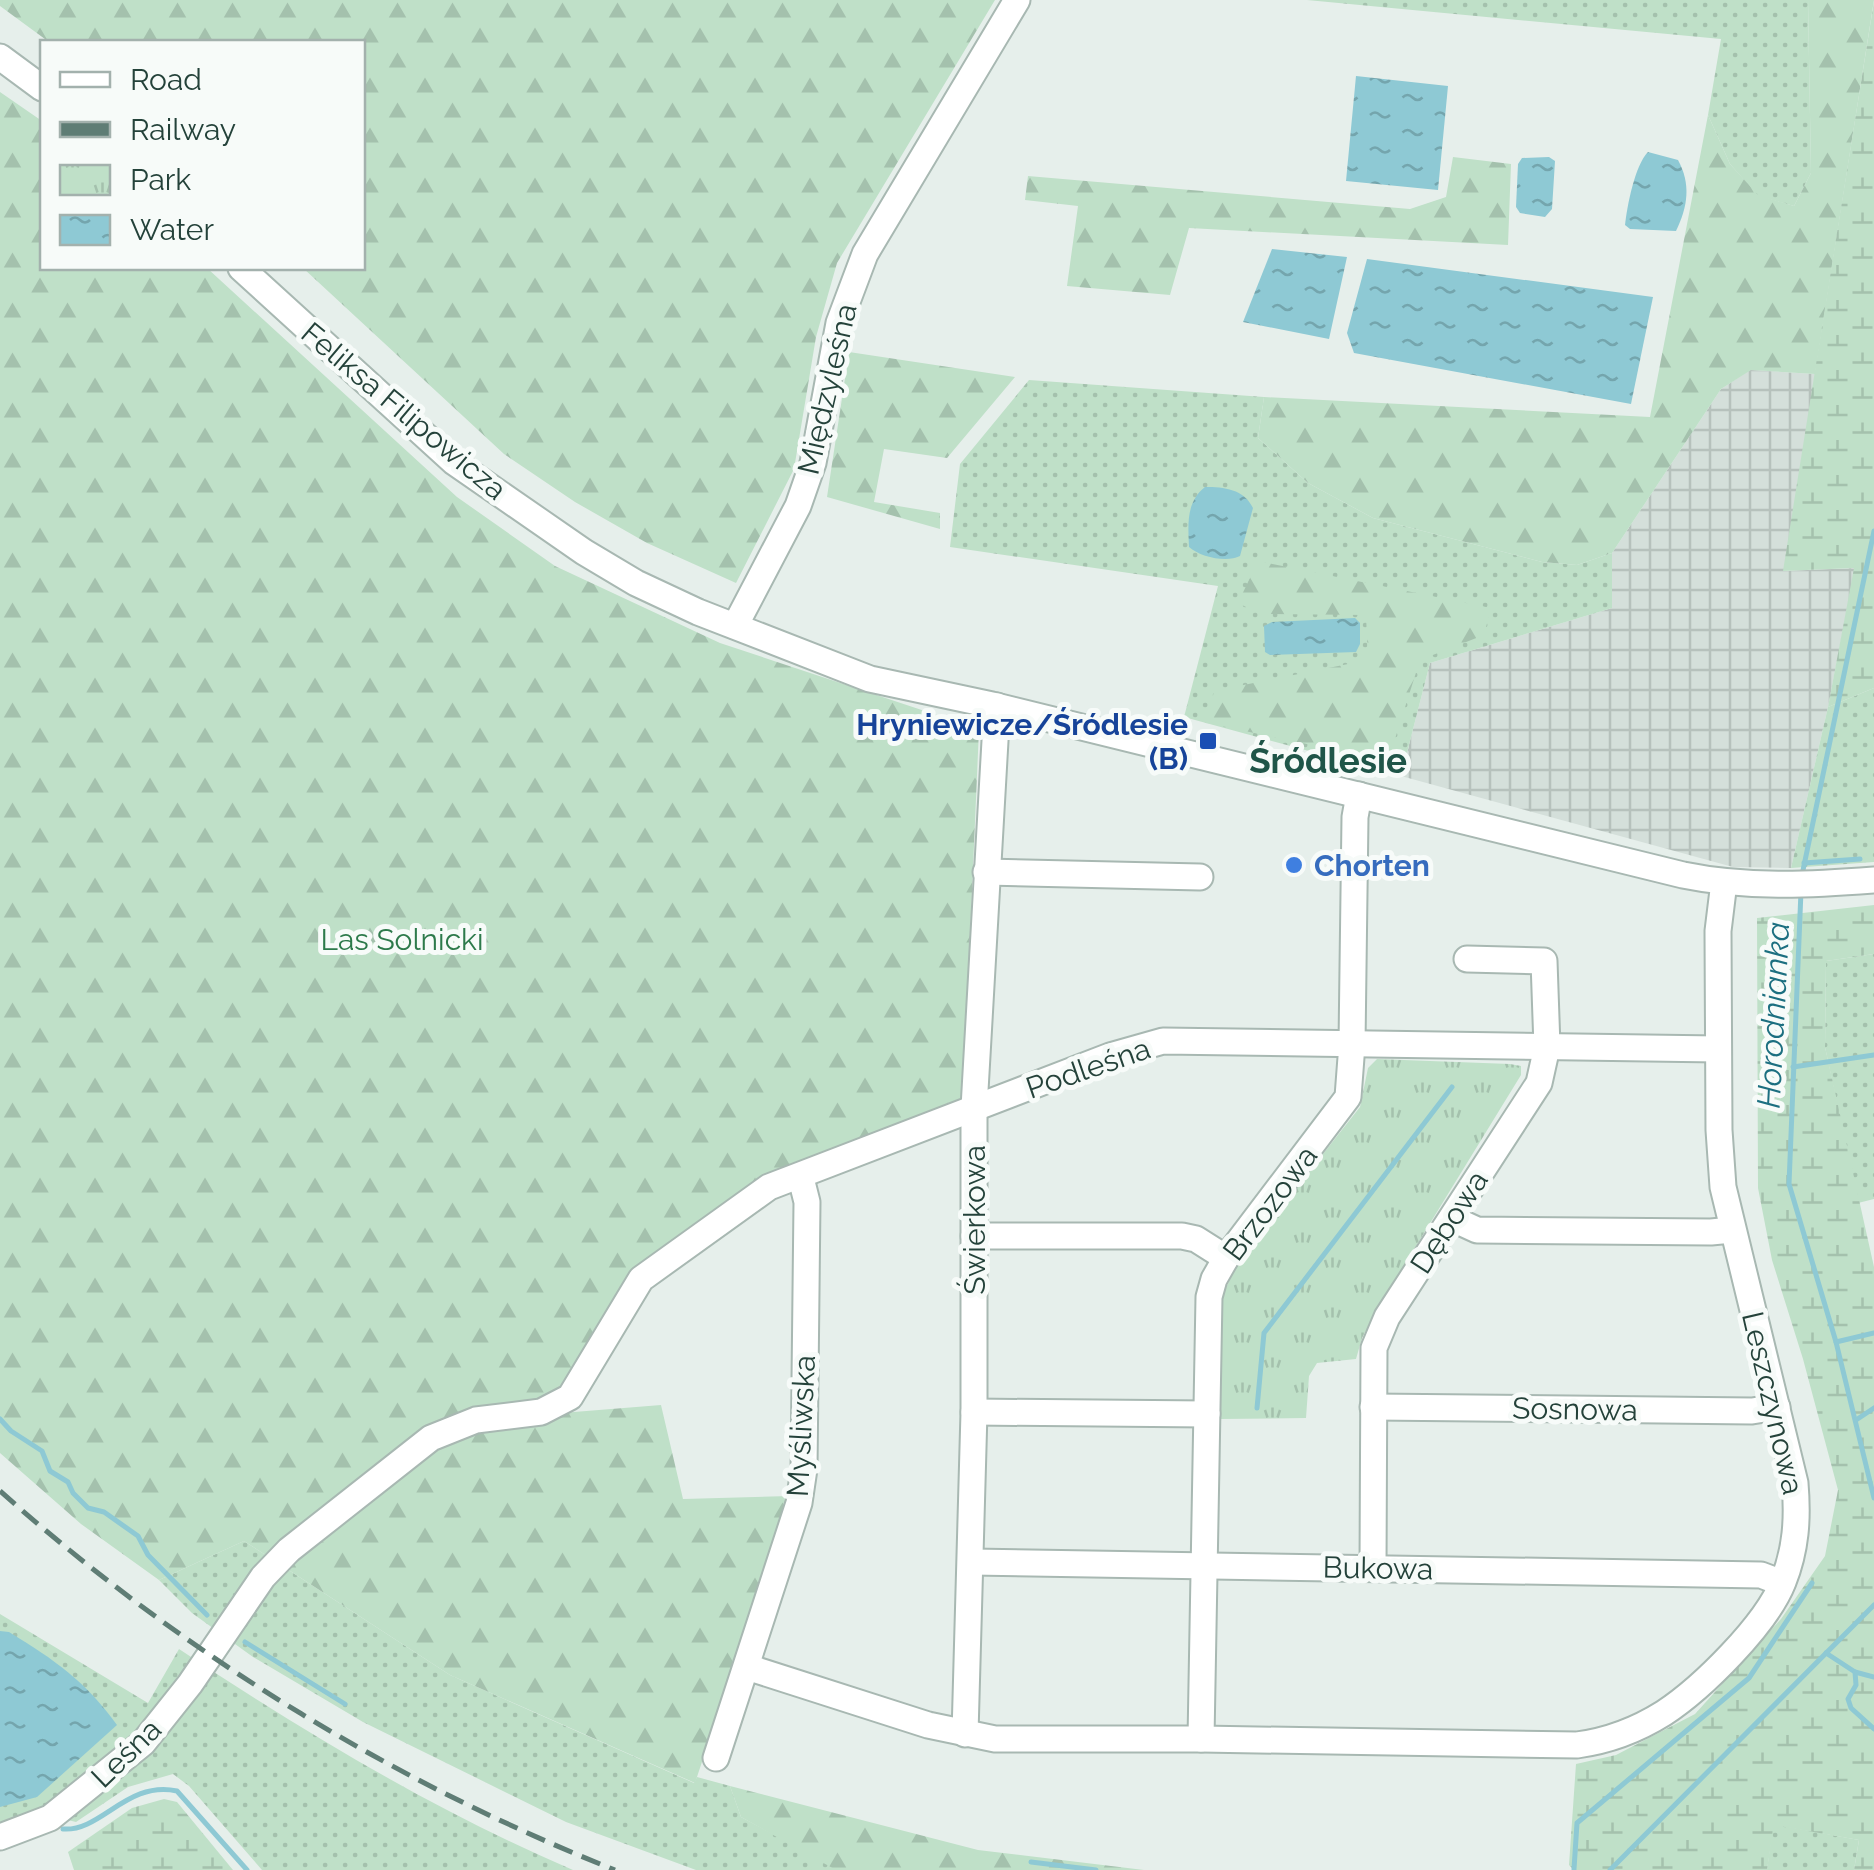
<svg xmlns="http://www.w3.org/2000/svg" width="1874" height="1870" viewBox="0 0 1874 1870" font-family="Raleway,sans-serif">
	<defs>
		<pattern id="industrial-grid" width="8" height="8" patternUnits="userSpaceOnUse" patternTransform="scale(2.5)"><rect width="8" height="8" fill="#d4dfda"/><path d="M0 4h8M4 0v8" fill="none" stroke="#b6c1bc"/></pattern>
		<pattern id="grass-dots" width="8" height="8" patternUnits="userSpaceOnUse" patternTransform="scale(2.5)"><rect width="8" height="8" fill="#bfe0c8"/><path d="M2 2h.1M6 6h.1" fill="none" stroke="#a4c1ad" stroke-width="1.8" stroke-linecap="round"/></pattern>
		<pattern id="forest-firs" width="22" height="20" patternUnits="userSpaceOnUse" patternTransform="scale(2.5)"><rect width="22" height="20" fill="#bfe0c8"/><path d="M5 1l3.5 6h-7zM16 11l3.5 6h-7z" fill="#a4c1ad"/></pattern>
		<pattern id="wetland-marsh" width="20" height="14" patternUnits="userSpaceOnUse" patternTransform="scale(2.5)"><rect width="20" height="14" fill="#bfe0c8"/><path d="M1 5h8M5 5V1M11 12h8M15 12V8" fill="none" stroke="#a4c1ad"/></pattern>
		<pattern id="park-tufts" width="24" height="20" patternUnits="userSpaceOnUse" patternTransform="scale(2.5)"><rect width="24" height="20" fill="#bfe0c8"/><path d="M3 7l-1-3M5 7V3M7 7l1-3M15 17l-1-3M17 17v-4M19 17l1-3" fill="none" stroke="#a4c1ad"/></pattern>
		<pattern id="water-ripples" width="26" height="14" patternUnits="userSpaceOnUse" patternTransform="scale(2.5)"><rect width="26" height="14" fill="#8ec9d4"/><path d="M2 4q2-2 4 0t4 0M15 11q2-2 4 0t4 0" fill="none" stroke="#74a5ad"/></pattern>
	</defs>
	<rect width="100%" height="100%" fill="#e6efeb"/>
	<path fill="url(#industrial-grid)" d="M1750 370 1815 374 1784 571 1855 568 1828 707 1791 868 1733 867 1401 776 1430 663 1612 608V553L1721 389Z"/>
	<g fill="url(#grass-dots)">
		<path d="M1307 0H1808L1811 173 1794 206 1758 196 1730 164 1708 115 1721 39Z"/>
		<path d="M1029 380 1264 397 1258 438 1308 483 1373 518 1542 562 1577 565 1612 553V608L1430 663 1401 776 1184 717 1218 586 950 547 960 464Z"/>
		<path d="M1874 688V862L1791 868 1828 707Z"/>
		<path d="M1874 954V1199L1858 1203 1825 1047 1826 961Z"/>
		<path d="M244 1541 450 1675 694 1783 697 1777 730 1786 741 1817 840 1870H696L566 1822 363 1722 253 1657 192 1613 159 1580Z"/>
		<path d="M0 1614 148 1703 179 1649C304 1732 435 1811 573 1870H262L189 1786 173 1774 128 1787 76 1822 35 1812 0 1823Z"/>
		<path d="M1773 1824 1859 1840 1854 1870H1767Z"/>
	</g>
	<g fill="url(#forest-firs)">
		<path d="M0 0H995L837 263 816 337 794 469 736 583 647 543 575 502 504 454 303 268H362V42H49L0 6Z"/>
		<path d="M1808 0H1874L1815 374 1751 370 1721 389 1612 553 1577 565 1542 562 1373 518 1308 483 1258 438 1264 397 1650 417 1708 115 1730 164 1758 195 1794 206 1811 173Z"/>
		<path d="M0 92 42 121V268H207L457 497 555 566 720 643 979 729 963 1101 767 1176 627 1276 549 1414 661 1405 683 1499 790 1496 695 1783 450 1675 244 1541 159 1580 81 1524 0 1453Z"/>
		<path d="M1453 157 1511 164 1508 245 1189 228 1170 295 1067 286 1078 206 1025 200 1028 176 1410 209 1446 197Z"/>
		<path d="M849 352 1015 377 947 458 884 449 874 502 940 513V529L827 497Z"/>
		<path d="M1258 561 1491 608 1484 635 1420 660 1388 761 1207 723 1214 691 1368 660 1366 615 1260 614 1238 603Z"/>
		<path d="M730 1786 978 1850 1144 1870H836L741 1817Z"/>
	</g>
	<g fill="url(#wetland-marsh)">
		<path d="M1874 1V688L1828 707 1854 568 1783 571Z"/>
		<path d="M1874 905V954L1826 961 1825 1047 1874 1267V1870H1854L1859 1840 1774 1825 1767 1870H1574L1569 1865 1576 1764 1616 1755 1695 1714 1781 1619 1825 1556 1838 1490 1803 1359 1772 1260 1758 1188 1757 918Z"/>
		<path d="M164 1799 177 1802 233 1870H74L68 1852 132 1808Z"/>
	</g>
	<path fill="url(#park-tufts)" d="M1377 1059 1510 1064 1521 1066V1075L1378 1308 1362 1338 1356 1359 1317 1363 1309 1376 1306 1418 1220 1419 1221 1299 1238 1262 1360 1107 1368 1068Z"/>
	<g fill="url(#water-ripples)">
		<path d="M1356 76 1448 86 1438 190 1346 181Z"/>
		<path d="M1648 152 1678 160C1691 184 1688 206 1676 231L1630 229 1625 225C1627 206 1635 165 1648 152Z"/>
		<path d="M1549 157 1555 161 1552 209 1545 217 1520 213 1516 207 1518 164 1522 158Z"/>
		<path d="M1272 249 1347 257 1329 339 1243 322Z"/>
		<path d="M1367 259 1653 297 1631 404 1354 353 1347 333Z"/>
		<path d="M1205 487C1224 487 1244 489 1253 508L1240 556C1227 563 1200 557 1189 547 1188 524 1186 502 1205 487Z"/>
		<path d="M1355 618 1360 623V644L1356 652 1270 655 1265 652 1264 626 1272 622Z"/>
		<path d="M0 1631 9 1632C55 1660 85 1681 117 1725L37 1797 0 1807Z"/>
	</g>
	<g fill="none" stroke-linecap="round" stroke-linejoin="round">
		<g stroke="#8ec9d4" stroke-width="5">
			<path d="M1804 863 1860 859"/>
			<path d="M1802 875 1874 531"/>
			<path d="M1801 891 1789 1184 1836 1342 1874 1498"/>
			<path d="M1793 1067 1874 1055"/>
			<path d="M1836 1342 1874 1333"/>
			<path d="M1257 1408 1264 1333 1452 1087"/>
			<path d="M0 1419 11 1431 42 1451 50 1471 68 1482 73 1493 88 1508 104 1512 138 1536 148 1555 207 1615"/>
			<path d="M1856 1420 1874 1408"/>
			<path d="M245 1642 345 1704"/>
			<path d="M1826 1653 1855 1672 1856 1685 1848 1699 1851 1708 1874 1729"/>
			<path d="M1855 1672 1874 1677"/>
			<path d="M63 1829C101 1832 127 1780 177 1791L247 1870"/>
			<path d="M1031 1862 1096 1870"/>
			<path d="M1574 1869 1577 1823 1749 1678 1812 1583"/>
			<path d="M1610 1870 1874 1605"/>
		</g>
		<g stroke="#a8b8b2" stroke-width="29">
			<g id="minor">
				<path d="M0 57 42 88"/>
				<path d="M241 268 454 462 584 552 636 583 698 612 870 679 992 705 1683 875C1746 888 1810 885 1874 880"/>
				<path d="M735 626 798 506 813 463 839 323 865 254 1017 0"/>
				<path d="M986 872 1200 877"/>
				<path d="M1453 1219 1477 1230 1711 1232 1732 1230"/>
				<path d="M974 1236H1182L1196 1239 1226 1258"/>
				<path d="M1373 1407 1752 1411 1777 1407"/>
				<path d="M974 1412 1207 1414"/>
				<path d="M972 1562 1761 1575 1782 1583"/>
				<path d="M1373 1567 1374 1348 1387 1317 1539 1083 1547 1047 1544 961 1467 959"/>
				<path d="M747 1667 928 1725 995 1739H1201L1577 1745C1607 1741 1637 1730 1664 1713 1702 1688 1766 1625 1783 1582 1796 1549 1798 1519 1795 1483L1723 1187 1719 1130 1718 931 1724 882"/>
				<path d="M965 1734 974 1412V1108L997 706"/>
				<path d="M1201 1739 1209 1297 1214 1279 1226 1258 1348 1097 1352 1044 1355 817 1359 795"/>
				<path d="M716 1758 799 1503 804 1469 807 1202 801 1178"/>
				<path d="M0 1837 50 1818 143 1743 190 1684 263 1577 289 1550 431 1438 476 1420 541 1412 570 1397 641 1279 769 1187 1110 1056 1163 1041 1718 1049"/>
			</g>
		</g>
		<use href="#minor" stroke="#fff" stroke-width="25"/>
		<path stroke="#5f7d75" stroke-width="5" stroke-dasharray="20 10" stroke-linecap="butt" d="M0 1491C182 1653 389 1780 615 1870"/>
	</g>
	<rect fill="#1a4fb4" stroke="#f7fbf9" stroke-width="4" x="1198" y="731" width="20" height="20" rx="5"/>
	<circle fill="#3f7fe0" stroke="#f7fbf9" stroke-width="4" cx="1294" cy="865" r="10"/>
	<g text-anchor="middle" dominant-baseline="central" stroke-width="10" stroke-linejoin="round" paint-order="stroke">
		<g font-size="30" fill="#24423a" stroke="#f7fbf9">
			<text transform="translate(827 389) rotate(-77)">Międzyleśna</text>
			<text transform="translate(404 411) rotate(40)">Feliksa Filipowicza</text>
			<text transform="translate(1088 1068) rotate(-19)">Podleśna</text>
			<text transform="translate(1270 1203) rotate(-53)">Brzozowa</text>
			<text transform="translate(974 1220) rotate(-90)">Świerkowa</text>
			<text transform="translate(1449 1222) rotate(-57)">Dębowa</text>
			<text transform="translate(1773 1403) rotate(77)">Leszczynowa</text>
			<text transform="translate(1575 1409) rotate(1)">Sosnowa</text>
			<text transform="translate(801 1426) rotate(-87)">Myśliwska</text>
			<text transform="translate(1378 1568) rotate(1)">Bukowa</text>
			<text transform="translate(126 1753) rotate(-44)">Leśna</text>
		</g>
		<g font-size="30" font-weight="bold" fill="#164399" stroke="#f7fbf9" text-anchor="end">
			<text x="1188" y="724">Hryniewicze/Śródlesie<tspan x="1188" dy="34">(B)</tspan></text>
		</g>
		<g font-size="30" font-weight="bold" fill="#366cbe" stroke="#f7fbf9" text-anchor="start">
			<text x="1314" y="865">Chorten</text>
		</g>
		<g font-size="30" fill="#2d7a4b" stroke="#f7fbf9">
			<text x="402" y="939">Las Solnicki</text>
		</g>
		<g font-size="32" font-style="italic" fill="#1c6f80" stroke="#f7fbf9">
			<text transform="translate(1773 1015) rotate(-87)">Horodnianka</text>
		</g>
		<g font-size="35" font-weight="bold" fill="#1f5548" stroke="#f7fbf9">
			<text x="1328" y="760">Śródlesie</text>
		</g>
	</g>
	<rect x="40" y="40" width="325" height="230" fill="#f7fbf9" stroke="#a3b1ad" stroke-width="2.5"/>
	<rect x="60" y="72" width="50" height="15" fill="#ffffff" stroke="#a3b1ad" stroke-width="2.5"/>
	<text x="130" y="90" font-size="30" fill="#24423a">Road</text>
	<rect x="60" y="122" width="50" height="15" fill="#5f7d75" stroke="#a3b1ad" stroke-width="2.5"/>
	<text x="130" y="140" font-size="30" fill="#24423a">Railway</text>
	<rect x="60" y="165" width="50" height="30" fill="url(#park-tufts)" stroke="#a3b1ad" stroke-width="2.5"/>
	<text x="130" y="190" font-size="30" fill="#24423a">Park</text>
	<rect x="60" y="215" width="50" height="30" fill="url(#water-ripples)" stroke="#a3b1ad" stroke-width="2.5"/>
	<text x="130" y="240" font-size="30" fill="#24423a">Water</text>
</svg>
